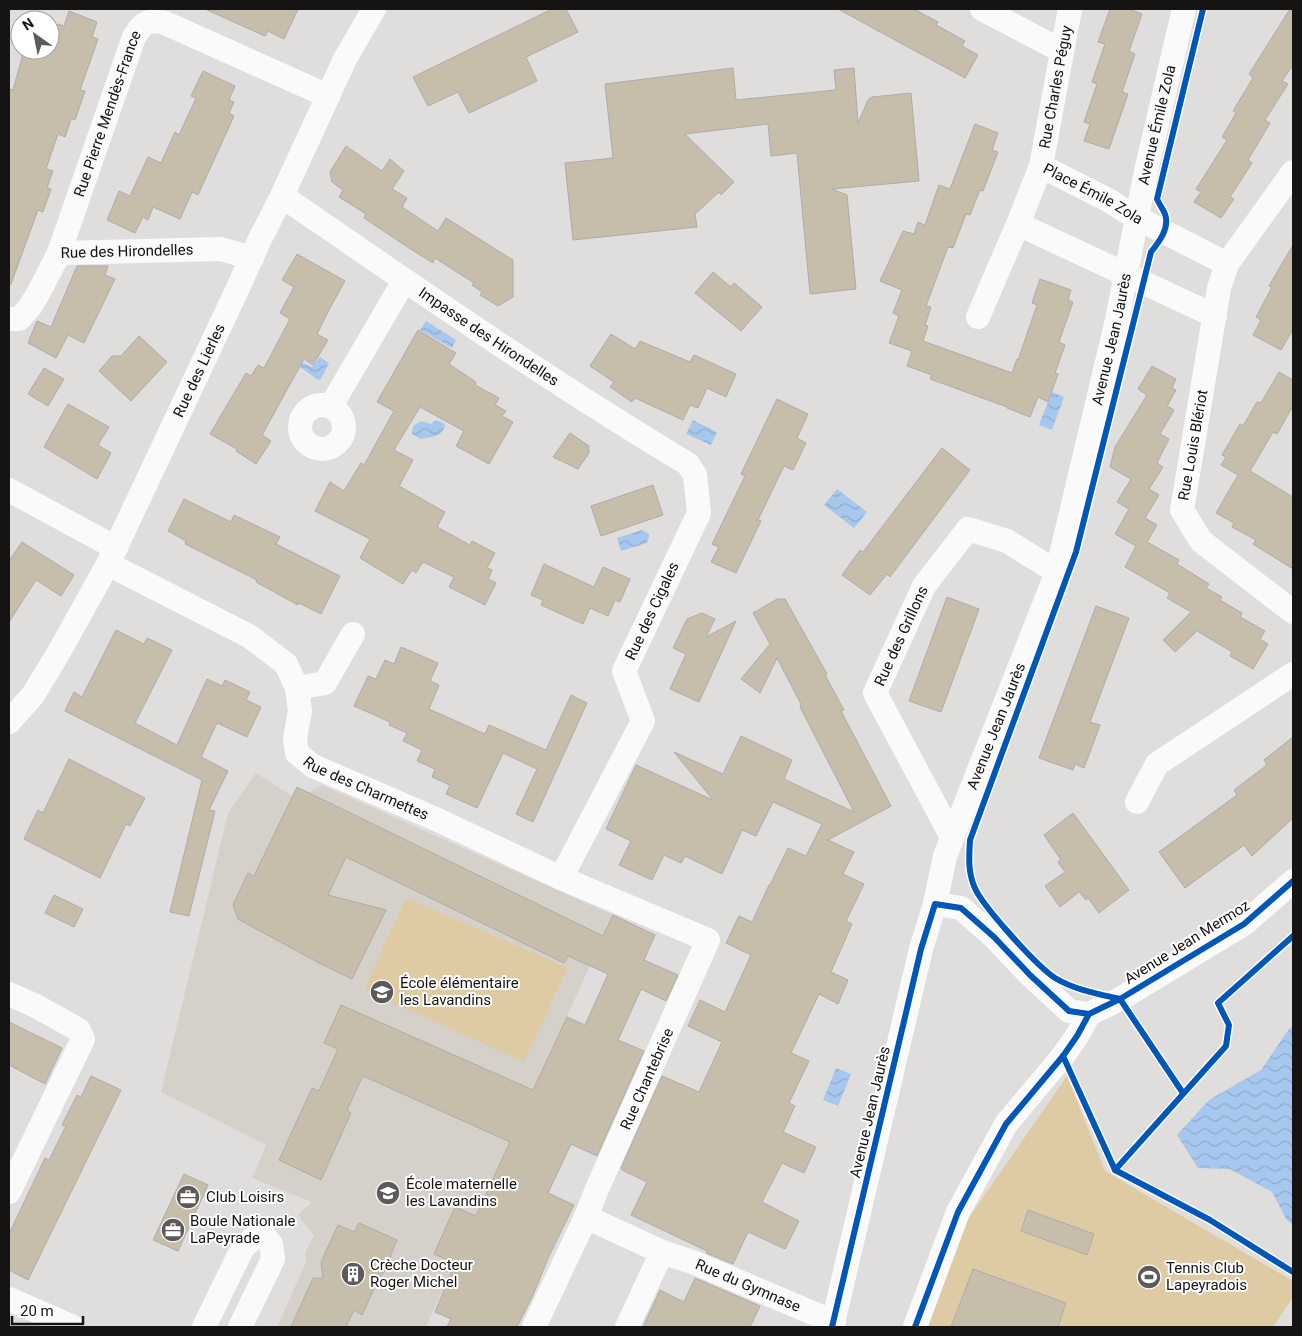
<svg xmlns="http://www.w3.org/2000/svg" width="1302" height="1336" viewBox="0 0 1302 1336" font-family="Roboto,sans-serif">
	<defs>
		<pattern id="water-waves" width="16" height="10" patternUnits="userSpaceOnUse" patternTransform="scale(1.25)"><rect width="16" height="10" fill="#a6c8ee"/><path d="M0 5q4-4 8 0t8 0" fill="none" stroke="#8eabcb"/></pattern>
	</defs>
	<rect width="100%" height="100%" fill="#e0dedc"/>
	<path fill="#d5d1ca" d="M256 773 297 799 322 785 613 915 426 1327H277L306 1262 305 1253 314 1236 298 1215 312 1202 252 1178 266 1145 161 1092 228 813Z"/>
	<g fill="#dfcba3">
		<path d="M406 898 568 968 524 1062 364 990Z"/>
		<path d="M1067 1076 1105 1171 1293 1281V1297L1273 1327H928L966 1222Z"/>
	</g>
	<g fill="url(#water-waves)">
		<path d="M426 321 456 340 452 348 420 330Z"/>
		<path d="M320 357 329 363 321 379 318 380 299 366 301 362 312 367Z"/>
		<path d="M1052 392 1064 397 1052 430 1039 425Z"/>
		<path d="M693 420 717 432 711 445 686 434Z"/>
		<path d="M421 421 431 424 434 421H439L445 424C444 437 431 437 421 439L412 434 413 426Z"/>
		<path d="M837 489 867 512 854 528 824 505Z"/>
		<path d="M642 530 649 534V537L647 543 621 551 617 538Z"/>
		<path d="M1293 1027V1225L1286 1219 1272 1192 1230 1169 1198 1168 1177 1135 1209 1100 1261 1070 1289 1029Z"/>
		<path d="M836 1068 851 1074 838 1106 823 1100Z"/>
	</g>
	<g fill="#c6beab" stroke="#adacaa">
		<path d="M205 9H298L284 39 268 31 265 36Z"/>
		<path d="M552 9H566L578 32 526 57 537 81 469 113 458 92 428 106 413 77Z"/>
		<path d="M838 9H914L938 22 936 25 965 41 962 46 978 55 965 78Z"/>
		<path d="M1110 9H1129L1142 14 1129 51 1135 54 1122 92 1128 94 1109 149 1084 141 1090 124 1084 122 1097 84 1092 82 1105 44 1098 42Z"/>
		<path d="M1290 9H1293V65L1282 81 1288 84 1265 120 1270 123 1248 160 1252 163 1230 197 1234 199 1221 218 1194 202 1201 192 1196 189 1227 140 1222 137 1236 113 1233 111 1253 78 1249 74Z"/>
		<path d="M69 11 97 22 92 37 98 39 80 90 85 91 75 120 71 119 65 137 58 134 46 169 53 171 47 188 51 189 43 212 38 210 11 284H9V89L13 90 24 50H50L58 24 64 26Z"/>
		<path d="M733 68 736 100 836 90 834 70 854 68 858 123 868 100 872 97 911 93 919 181 832 189 847 195 856 289 810 294 797 153 771 156 768 124 685 134 734 182 721 195 719 192 695 214 697 227 573 240 565 163 613 158 605 84Z"/>
		<path d="M203 71 235 86 229 100 234 102 229 113 234 116 198 195 192 192 180 219 153 207 148 220 143 217 135 233 107 220 119 191 130 196 148 157 161 163 175 132 179 135 196 98 191 96Z"/>
		<path d="M975 124 998 133 992 150 998 152 983 191 980 190 970 215 966 214 953 248 948 247 926 306 931 307 925 325 928 326 923 341 1012 373 1017 359 1018 360 1037 305 1032 303 1040 279 1071 290 1068 300 1073 302 1059 342 1065 345 1055 373 1058 374 1048 402 1038 397 1030 417 1007 408V407L930 379 932 375 907 366 912 351 889 343 899 316 893 313 902 290 880 281 903 231 914 234 918 222 925 225 939 185 950 189Z"/>
		<path d="M346 146 382 171 390 159 404 171 392 189 407 198 402 207 438 231 446 218 513 260V297L498 306 480 295 482 292 472 285 474 283 435 258 433 263 409 248 364 218 366 214 339 197 343 190 332 182 330 172Z"/>
		<path d="M1293 245V329L1281 350 1253 335 1261 320 1256 317 1272 287 1269 286Z"/>
		<path d="M297 254 345 281 330 308 317 334 328 340 313 365 304 359 262 435 271 441 256 464 236 451 237 449 210 434 246 373 251 376 258 365 264 368 290 319 280 313 294 287 282 280Z"/>
		<path d="M77 266H108L105 275 115 279 84 343 68 335 56 358 28 343 37 321 51 327Z"/>
		<path d="M713 272 731 287 734 283 762 307 741 331 695 293Z"/>
		<path d="M418 330 456 353 449 364 476 382 475 385 499 398 495 405 506 411 502 416 513 422 489 464 456 446 464 431 420 407 394 450 413 460 399 486 445 512 437 527 470 545 472 541 495 553 487 568 492 570 488 579 496 583 485 605 449 587 454 577 423 562 416 573 412 570 403 584 360 558 370 539 315 511 330 482 344 491 361 463 364 465 394 411 377 402Z"/>
		<path d="M611 334 635 349 640 341 690 362 694 355 736 374 726 397 707 388 698 408 690 405 683 420 635 398 632 402 610 387 614 382 590 366Z"/>
		<path d="M139 336 167 362 131 401 99 371 112 356H121Z"/>
		<path d="M1152 366 1176 379 1172 388 1176 390 1167 406 1174 410 1160 434 1169 439 1157 463 1163 467 1149 489 1159 495 1145 518 1157 525 1147 542 1179 560 1177 564 1209 584 1206 588 1222 597 1220 600 1242 613 1240 617 1265 631 1260 639 1268 644 1253 669 1230 656 1232 652 1197 631 1175 652 1163 640 1191 612 1167 598 1170 593 1125 567 1136 546 1115 534 1129 509 1117 502 1131 479 1110 467 1115 447 1147 395 1138 389Z"/>
		<path d="M44 368 64 379 48 406 28 394Z"/>
		<path d="M1279 372 1293 380V406L1277 434 1273 432 1250 471 1293 497V569L1253 544 1256 540 1232 527 1234 523 1216 513 1238 475 1221 465 1226 457 1222 455 1240 424 1243 426 1257 402 1261 403Z"/>
		<path d="M777 399 808 414 797 438 806 443 793 470 784 466 758 520 761 521 736 573 711 562 719 547 712 544 745 476 741 474Z"/>
		<path d="M68 404 109 427 98 445 111 453 97 479 44 447Z"/>
		<path d="M570 433 589 446V453L578 469 553 457Z"/>
		<path d="M942 448 970 470 890 577 887 574 870 595 842 575 860 550 863 552Z"/>
		<path d="M653 485 663 515 601 536 591 506Z"/>
		<path d="M184 499 231 522 234 515 280 537 276 544 340 576 321 614 299 603 298 605 256 582 257 580 185 544 186 541 168 531Z"/>
		<path d="M22 542 74 575 61 596 36 580 9 622V561Z"/>
		<path d="M544 564 594 587 603 567 630 579 620 602 615 600 608 616 590 608 583 624 541 605 543 600 531 595Z"/>
		<path d="M947 597 979 609 941 712 909 701Z"/>
		<path d="M777 599H785L827 674 825 675 844 710 841 711 891 806 828 840 854 852 843 874 864 884 846 921 852 924 831 972 848 980 838 1004 819 994 791 1053 809 1061 789 1103 795 1106 783 1132 816 1147 804 1173 782 1163 762 1202 799 1221 785 1249 748 1232 733 1264 706 1253 707 1251 631 1215 647 1182 622 1170 621 1168 662 1076 699 1092 722 1042 688 1026 700 1000 725 1012 751 955 726 943 739 916 752 922 769 885H770L788 848 806 856 822 824 773 802 756 836 742 830 722 874 685 856 681 863 664 855 652 880 619 865 631 841 606 829 636 765 713 800 674 752 723 774 741 736 792 760 784 779 854 812 800 707 801 704 777 658 760 693 741 679 770 644 753 613Z"/>
		<path d="M1096 606 1129 618 1090 722 1100 725 1092 747 1084 768 1075 764 1073 770 1039 758Z"/>
		<path d="M702 613 715 619 706 637 736 621 699 702 670 689 686 654 673 648 687 619Z"/>
		<path d="M116 630 144 644 147 638 172 650 135 723 177 745 207 679 222 686 225 680 250 692 246 700 261 707 247 737 217 723 201 757 228 771 209 810 215 811 189 916 170 912 202 780 65 711 74 692 82 697Z"/>
		<path d="M401 647 438 663 430 681 439 685 429 709 485 734 489 725 546 750 571 695 587 703 533 822 516 814 537 769 503 753 477 808 446 794 450 785 432 777 435 769 417 761 422 750 403 741 407 733 389 725 390 722 354 706 368 676 376 679 385 660 394 664Z"/>
		<path d="M1293 737V818L1252 856 1244 845 1185 888 1159 852 1237 795 1234 790 1267 765 1264 760Z"/>
		<path d="M69 759 145 798 130 826 126 824 100 878 24 839 38 810 43 813Z"/>
		<path d="M297 787 603 936 613 915 655 935 644 960 678 975 666 1001 641 989 618 1040 644 1051 597 1156 571 1144 548 1193 574 1205 549 1256 533 1295 517 1327H447L451 1319 435 1312 455 1263 434 1254 455 1207 476 1216 510 1142 363 1076 347 1110 351 1113 321 1180 279 1160 312 1088 319 1091 338 1049 324 1043 341 1005 533 1090 567 1017 585 1025 608 974 568 956 564 963 346 857 328 895 386 910 352 979 319 963 238 919 233 905 240 890 248 873 254 876Z"/>
		<path d="M1073 813 1129 890 1099 913 1088 898 1086 900 1079 892 1060 907 1045 886 1065 872 1058 862 1061 860 1044 835Z"/>
		<path d="M54 895 83 909 74 927 45 913Z"/>
		<path d="M9 1022 62 1048 45 1084 9 1065Z"/>
		<path d="M91 1076 121 1090 28 1280 9 1270V1234L45 1158 49 1160 66 1126 62 1125 77 1095 81 1097Z"/>
		<path d="M184 1174 208 1185 178 1251 153 1240Z"/>
		<path d="M1028 1210 1094 1234 1087 1255 1021 1231Z"/>
		<path d="M359 1223 397 1240 384 1272 379 1278 362 1315 354 1310 346 1327H291L313 1278H323L321 1262 338 1225 354 1232Z"/>
		<path d="M973 1269 1066 1303 1058 1327H951Z"/>
		<path d="M695 1278 760 1306 750 1327H643L660 1290 684 1302Z"/>
	</g>
	<g fill="none" stroke-linecap="round" stroke-linejoin="round">
		<g stroke="#fafafa" stroke-width="24">
			<path d="M982 9 1062 51"/>
			<path id="s1" d="M1041 166 1108 200 1137 218 1227 264"/>
			<path d="M1293 172 1227 264 1219 288 1182 510 1201 541 1293 612"/>
			<path id="s2" d="M282 196C416 288 549 381 688 464L695 475 699 513 624 671 643 721 561 878"/>
			<path d="M1018 224 1215 316"/>
			<path id="s3" d="M59 253 221 249 252 258"/>
			<path id="s4" d="M978 317 1018 224 1041 166 1070 9"/>
			<path id="s5" d="M9 319H19L30 307 39 292 59 253 134 37C143 22 148 19 165 23L328 96"/>
			<circle cx="322" cy="427" r="22"/>
			<path d="M331 406 404 281"/>
			<path d="M9 490 116 548"/>
			<path id="s6" d="M108 564 249 636 286 664 297 688 300 711 295 739 297 753 313 766 438 820 561 878 708 940 597 1189 586 1217 534 1327"/>
			<path d="M297 688 325 683 353 634"/>
			<path id="s7" d="M9 722 33 695 59 652 108 564 238 288 259 241 282 196 345 59 374 9"/>
			<path d="M1137 802 1157 764 1293 674"/>
			<path id="s8" d="M952 837 875 693 924 586 968 529 1007 541 1057 572"/>
			<path d="M935 904 961 908 994 937 1030 975 1069 1011 1089 1014"/>
			<path d="M9 994 36 1006 79 1030 83 1039 9 1192"/>
			<path id="s9" d="M586 1217 662 1252 695 1263 834 1322"/>
			<path d="M9 1299 73 1327"/>
			<path d="M204 1327 243 1247 255 1237H265L271 1244 273 1259 240 1327"/>
			<path d="M627 1327 662 1252"/>
			<path id="s10" d="M832 1327 921 949 935 904 945 856 1057 572 1117 320 1146 171 1184 9"/>
			<path d="M915 1327 958 1212 1006 1124 1063 1056 1077 1036 1089 1014 1120 999 1244 924 1293 881"/>
		</g>
		<g stroke="#fff" stroke-width="9">
			<g id="cycleway">
				<path d="M1293 936 1218 1003 1229 1025 1226 1046 1115 1170 1210 1220 1293 1272"/>
				<path d="M1063 1056 1115 1170"/>
				<path d="M1183 1093 1120 999C1098 994 1075 990 1055 978 1037 966 981 905 974 886 968 871 969 857 970 840L1076 552 1151 252C1159 242 1170 228 1165 214 1163 209 1159 204 1157 199L1203 9"/>
				<path d="M832 1327 921 949 935 904 961 908 994 937 1030 975 1069 1011 1089 1014"/>
				<path d="M915 1327 958 1212 1006 1124 1063 1056 1077 1036 1089 1014 1120 999 1244 924 1293 881"/>
			</g>
		</g>
		<use href="#cycleway" stroke="#0057b8" stroke-width="6"/>
	</g>
	<defs>
		<g id="school-disc" transform="scale(1.25)"><circle r="9.5" fill="#5c5b59" stroke="#fff"/><path d="M0-5L7-2L0 1L-7-2ZM-4 1L0 2.5L4 1V4Q0 6-4 4Z" fill="#fff"/></g>
		<g id="office-disc" transform="scale(1.25)"><circle r="9.5" fill="#5c5b59" stroke="#fff"/><path d="M-6-3h4V-5.5h4V-3h4V5H-6ZM-1-4.5V-3h2v-1.5ZM-6 0V1H6V0Z" fill="#fff"/></g>
		<g id="building-disc" transform="scale(1.25)"><circle r="9.5" fill="#5c5b59" stroke="#fff"/><path d="M-4-6H4V6H1V3H-1V6H-4ZM-2.5-4.3h1.7v1.8h-1.7ZM.8-4.3h1.7v1.8H.8ZM-2.5-1h1.7V.8h-1.7ZM.8-1h1.7V.8H.8Z" fill="#fff"/></g>
		<g id="stadium-disc" transform="scale(1.25)"><circle r="9.5" fill="#5c5b59" stroke="#fff"/><path d="M0-5a6.5 5 0 1 0 0 10a6.5 5 0 1 0 0-10ZM-3.5-1.8h7v3.6h-7Z" fill="#fff"/></g>
	</defs>
	<g fill-rule="evenodd">
		<use href="#school-disc" x="382" y="992"/>
		<use href="#school-disc" x="388" y="1193"/>
		<use href="#office-disc" x="188" y="1197"/>
		<use href="#office-disc" x="173" y="1230"/>
		<use href="#building-disc" x="353" y="1274"/>
		<use href="#stadium-disc" x="1149" y="1277"/>
	</g>
	<g text-anchor="middle" dominant-baseline="central" stroke-width="4" stroke-linejoin="round" paint-order="stroke">
		<g font-size="15" fill="#151413" stroke="#fff">
			<text stroke="none"><textPath href="#s4" startOffset="244">Rue Charles Péguy</textPath></text>
			<text stroke="none"><textPath href="#s5" startOffset="235">Rue Pierre Mendès-France</textPath></text>
			<text stroke="none"><textPath href="#s10" startOffset="1248">Avenue Émile Zola</textPath></text>
			<text stroke="none"><textPath href="#s1" startOffset="59">Place Émile Zola</textPath></text>
			<text stroke="none"><textPath href="#s3" startOffset="68">Rue des Hirondelles</textPath></text>
			<text stroke="none"><textPath href="#s2" startOffset="250">Impasse des Hirondelles</textPath></text>
			<text stroke="none"><textPath href="#s10" startOffset="1029">Avenue Jean Jaurès</textPath></text>
			<text stroke="none"><textPath href="#s7" startOffset="401">Rue des Lierles</textPath></text>
			<text transform="translate(1193 445) rotate(-80)">Rue Louis Blériot</text>
			<text transform="translate(652 611) rotate(-65)">Rue des Cigales</text>
			<text stroke="none"><textPath href="#s8" startOffset="226">Rue des Grillons</textPath></text>
			<text stroke="none"><textPath href="#s10" startOffset="624">Avenue Jean Jaurès</textPath></text>
			<text stroke="none"><textPath href="#s6" startOffset="375">Rue des Charmettes</textPath></text>
			<text transform="translate(1187 942) rotate(-32)">Avenue Jean Mermoz</text>
			<text transform="translate(647 1079) rotate(-66)">Rue Chantebrise</text>
			<text transform="translate(870 1112) rotate(-77)">Avenue Jean Jaurès</text>
			<text stroke="none"><textPath href="#s9" startOffset="176">Rue du Gymnase</textPath></text>
		</g>
		<g font-size="15" fill="#151413" stroke="#fff" text-anchor="start">
			<text x="400" y="983">École élémentaire<tspan x="400" dy="17">les Lavandins</tspan></text>
			<text x="406" y="1184">École maternelle<tspan x="406" dy="17">les Lavandins</tspan></text>
			<text x="206" y="1197">Club Loisirs</text>
			<text x="190" y="1221">Boule Nationale<tspan x="190" dy="17">LaPeyrade</tspan></text>
			<text x="370" y="1265">Crèche Docteur<tspan x="370" dy="17">Roger Michel</tspan></text>
			<text x="1166" y="1268">Tennis Club<tspan x="1166" dy="17">Lapeyradois</tspan></text>
		</g>
	</g>
	<rect width="1302" height="1336" fill="none" stroke="#151413" stroke-width="20"/>
	<g transform="translate(35 35) rotate(327)"><circle r="24" fill="#ffffff" stroke="#a1a1a1"/>
	<path d="M0-4L9 19L0 12L-9 19Z" fill="#5c5b59"/>
	<text y="-8" font-size="14" font-weight="bold" text-anchor="middle" fill="#151413">N</text>
	</g>
	<path d="M12 1316v8h71v-8" fill="none" stroke="#151413" stroke-width="2.5"/>
	<text x="20" y="1316" font-size="15" fill="#151413" stroke="#ffffff" stroke-width="4" paint-order="stroke">20 m</text>
</svg>
